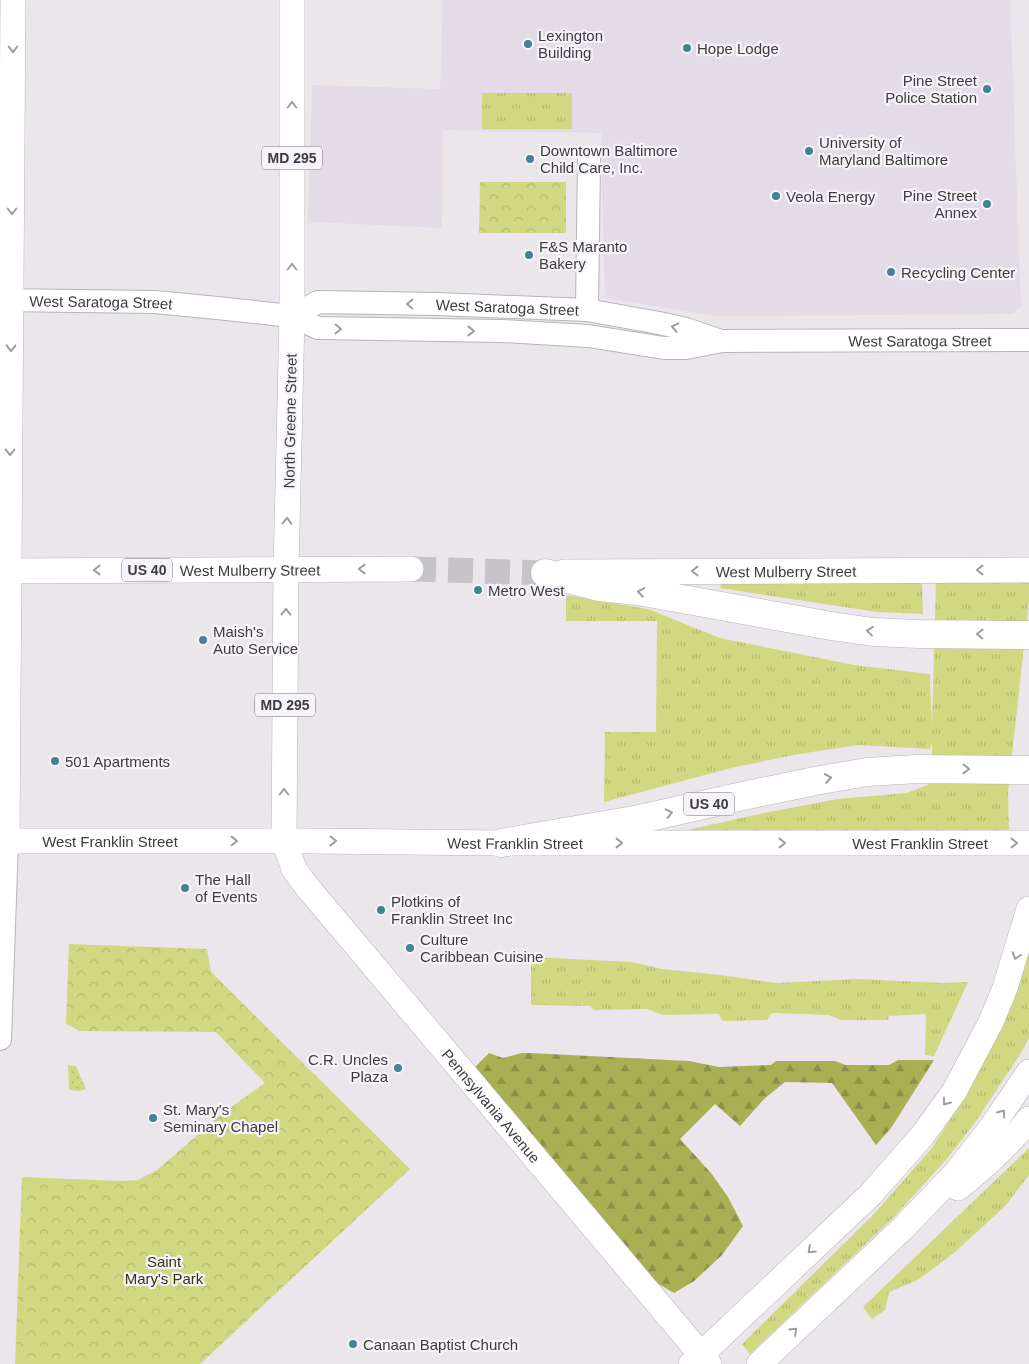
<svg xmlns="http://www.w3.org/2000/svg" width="1029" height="1364" viewBox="0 0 1029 1364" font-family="Helvetica,sans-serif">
	<defs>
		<pattern id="grass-tufts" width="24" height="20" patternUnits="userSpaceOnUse" patternTransform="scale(1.25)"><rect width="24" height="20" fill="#d0d981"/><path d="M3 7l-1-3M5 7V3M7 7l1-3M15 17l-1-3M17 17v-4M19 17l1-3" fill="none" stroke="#b4bb70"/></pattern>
		<pattern id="forest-firs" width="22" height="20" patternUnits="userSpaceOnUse" patternTransform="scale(1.25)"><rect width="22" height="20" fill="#a8b053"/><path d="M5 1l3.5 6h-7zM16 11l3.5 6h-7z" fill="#8a9046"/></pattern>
		<pattern id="park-crowns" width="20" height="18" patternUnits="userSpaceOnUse" patternTransform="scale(1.25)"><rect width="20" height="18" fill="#d0d981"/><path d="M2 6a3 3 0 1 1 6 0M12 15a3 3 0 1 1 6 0" fill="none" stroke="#b4bb70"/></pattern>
		<pattern id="garden-dots" width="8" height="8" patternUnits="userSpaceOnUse" patternTransform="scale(1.25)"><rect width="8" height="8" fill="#d0d981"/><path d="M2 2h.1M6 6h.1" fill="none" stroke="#b4bb70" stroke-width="1.8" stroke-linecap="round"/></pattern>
	</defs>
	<rect width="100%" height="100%" fill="#eae6ec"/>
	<path fill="#e3dbe8" d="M443 0H1010L1021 306 1013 314 715 316 605 298 601 133 443 130 442 228 313 222 308 224 312 85 440 89Z"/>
	<g fill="url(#grass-tufts)">
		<rect x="482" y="93" width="90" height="36"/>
		<path d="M1029 578V601L1008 792 1009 833 678 832 769 812 838 799 906 793 928 785 932 755V742L930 749 858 745 799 754 731 768 604 802 605 732H656L657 621H566V595L648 609 720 638 854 665 930 674 932 727 936 579Z"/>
		<path d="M916 580 922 584 923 614 877 612 720 588 721 582Z"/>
		<path d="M1029 954V1038L1021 1053 974 1124 945 1161 894 1217 750 1354 742 1344 874 1214 931 1149 963 1101 1018 983Z"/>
		<path d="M531 957 631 962 662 969 720 975 776 983 857 979 941 983 968 982 934 1056 925 1055 926 1014 889 1016 888 1020H841L829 1015 771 1013 767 1020 722 1021 719 1014 663 1015 647 1009 594 1010 590 1006 531 1005Z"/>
		<path d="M1029 1148V1175L1006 1205 954 1253 918 1280 889 1292 885 1310 872 1319 863 1307Z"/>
	</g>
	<path fill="url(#forest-firs)" d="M489 1053 503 1058 522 1053H529L689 1061 719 1067 771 1065 776 1061H835L845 1065H889L898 1060H934L891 1128 876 1145 832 1083 785 1082 764 1099 740 1126 715 1104 680 1139 711 1173 728 1197 743 1226 722 1255 694 1281 674 1293 631 1268 475 1067Z"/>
	<g fill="url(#park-crowns)">
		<path d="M480 182H566V233H479Z"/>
		<path d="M69 944 207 949 211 972 410 1169 200 1364H15L22 1177 121 1181 138 1180 157 1170 224 1112 265 1083 216 1032 80 1031 66 1024Z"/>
	</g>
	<path fill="url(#garden-dots)" d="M68 1065 76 1066 86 1089 79 1091 69 1090Z"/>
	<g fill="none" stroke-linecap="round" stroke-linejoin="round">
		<path stroke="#c7c4c9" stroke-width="25" stroke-dasharray="25 12" stroke-linecap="butt" d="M411 569 545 573"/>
		<g stroke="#b8b4ba" stroke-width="24">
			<g id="secondary">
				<path id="s1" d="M0 300 155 302 217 308 292 316 318 328 502 331 588 336 664 348H686L722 341 1029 340"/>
				<path d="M587 310 589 159"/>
				<path id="s2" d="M292 316 318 302 437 304 587 310 659 323 686 329 721 341"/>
				<path d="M0 1039 7 841"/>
			</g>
		</g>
		<g stroke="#b8b4ba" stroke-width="26">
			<g id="primary">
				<path id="s3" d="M292 0V316L286 570 284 841 294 869 308 888 709 1364"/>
				<path id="s4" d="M0 571 411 569"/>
				<path id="s5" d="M564 572 1029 570"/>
				<path id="s6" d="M0 841H313L501 843H1029"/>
				<path d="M7 841 13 0"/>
				<path d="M958 1188C984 1167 1009 1145 1029 1119"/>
				<path d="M691 1364 871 1194 922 1136 954 1092 991 1022 1005 988 1029 909"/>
				<path d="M759 1364 902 1229 956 1173 991 1128 1029 1072"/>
			</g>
		</g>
		<g stroke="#b8b4ba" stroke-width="29">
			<g id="highway">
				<path d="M545 573 599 587 638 591 831 626 873 632 919 634 1029 635"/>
				<path d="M501 843 640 819 752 794 815 781 867 772 917 769 1029 770"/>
			</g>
		</g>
		<use href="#secondary" stroke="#fff" stroke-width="22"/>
		<use href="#primary" stroke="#fff" stroke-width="25"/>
		<use href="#highway" stroke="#fff" stroke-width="28"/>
	</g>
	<defs><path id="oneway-chevron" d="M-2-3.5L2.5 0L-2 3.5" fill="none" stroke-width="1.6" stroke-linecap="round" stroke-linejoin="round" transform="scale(1.25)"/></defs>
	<g stroke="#9e9e9e">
		<use href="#oneway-chevron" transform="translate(13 49) rotate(90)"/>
		<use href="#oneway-chevron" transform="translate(292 105) rotate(-90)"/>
		<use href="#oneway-chevron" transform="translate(12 211) rotate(90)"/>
		<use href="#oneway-chevron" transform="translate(292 267) rotate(-90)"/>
		<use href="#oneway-chevron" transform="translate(410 304) rotate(-179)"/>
		<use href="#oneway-chevron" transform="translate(675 327) rotate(-167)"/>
		<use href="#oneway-chevron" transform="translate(338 329) rotate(1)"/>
		<use href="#oneway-chevron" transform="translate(471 331)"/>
		<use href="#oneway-chevron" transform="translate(11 348) rotate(91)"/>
		<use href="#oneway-chevron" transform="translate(10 452) rotate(91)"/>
		<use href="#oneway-chevron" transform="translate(287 521) rotate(-88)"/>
		<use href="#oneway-chevron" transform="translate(362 569) rotate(180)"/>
		<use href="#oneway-chevron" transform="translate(97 570) rotate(180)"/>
		<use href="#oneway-chevron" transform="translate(980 570) rotate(-180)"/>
		<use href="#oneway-chevron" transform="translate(695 571) rotate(180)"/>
		<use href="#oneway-chevron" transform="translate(641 592) rotate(-171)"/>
		<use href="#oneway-chevron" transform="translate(286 612) rotate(-89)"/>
		<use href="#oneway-chevron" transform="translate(870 631) rotate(-173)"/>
		<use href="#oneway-chevron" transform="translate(980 634) rotate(-179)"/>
		<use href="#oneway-chevron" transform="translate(966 769) rotate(1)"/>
		<use href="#oneway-chevron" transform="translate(828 778) rotate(-10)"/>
		<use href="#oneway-chevron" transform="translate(284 792) rotate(-90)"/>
		<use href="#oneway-chevron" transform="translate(669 813) rotate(-13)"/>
		<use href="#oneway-chevron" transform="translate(234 841)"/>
		<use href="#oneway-chevron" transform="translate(333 841) rotate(1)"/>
		<use href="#oneway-chevron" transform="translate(619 843)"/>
		<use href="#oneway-chevron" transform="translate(782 843)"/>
		<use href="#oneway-chevron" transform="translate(1014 843)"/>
		<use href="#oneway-chevron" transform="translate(1016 956) rotate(108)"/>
		<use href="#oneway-chevron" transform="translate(946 1102) rotate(126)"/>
		<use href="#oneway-chevron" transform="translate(1002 1113) rotate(-55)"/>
		<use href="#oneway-chevron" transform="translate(811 1250) rotate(137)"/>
		<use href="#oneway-chevron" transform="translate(794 1331) rotate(-43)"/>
	</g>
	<g fill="#3f8490" stroke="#f7f3fa" stroke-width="2">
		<circle cx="528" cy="44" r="5"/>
		<circle cx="687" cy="48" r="5"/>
		<circle cx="987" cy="89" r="5"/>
		<circle cx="809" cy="151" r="5"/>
		<circle cx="530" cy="159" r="5"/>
		<circle cx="776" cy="196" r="5"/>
		<circle cx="987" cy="204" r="5"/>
		<circle cx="529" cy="255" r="5"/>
		<circle cx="891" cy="272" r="5"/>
		<circle cx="478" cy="590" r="5"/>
		<circle cx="203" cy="640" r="5"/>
		<circle cx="55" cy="761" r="5"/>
		<circle cx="185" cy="888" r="5"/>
		<circle cx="381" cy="910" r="5"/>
		<circle cx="410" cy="948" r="5"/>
		<circle cx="398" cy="1068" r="5"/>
		<circle cx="153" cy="1118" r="5"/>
		<circle cx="353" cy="1344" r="5"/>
	</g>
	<g text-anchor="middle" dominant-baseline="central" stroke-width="4.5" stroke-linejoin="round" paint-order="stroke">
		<g fill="#f7f3fa" stroke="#757376" stroke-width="1">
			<rect x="262" y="146.5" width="60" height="23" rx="4"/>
			<rect x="122" y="558.5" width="50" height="23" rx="4"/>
			<rect x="255" y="693.5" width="60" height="23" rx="4"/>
			<rect x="684" y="792.5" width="50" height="23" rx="4"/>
		</g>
		<g font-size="14" font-weight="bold" fill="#3d3c3e">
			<text x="292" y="158">MD 295</text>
			<text x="147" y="570">US 40</text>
			<text x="285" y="705">MD 295</text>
			<text x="709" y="804">US 40</text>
		</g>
		<g font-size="15" fill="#3d3c3e" stroke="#f7f3fa" text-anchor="start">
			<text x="538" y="35">Lexington<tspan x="538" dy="17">Building</tspan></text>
			<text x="697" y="48">Hope Lodge</text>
			<text x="977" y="80" text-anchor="end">Pine Street<tspan x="977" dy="17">Police Station</tspan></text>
			<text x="819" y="142">University of<tspan x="819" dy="17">Maryland Baltimore</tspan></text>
			<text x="540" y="150">Downtown Baltimore<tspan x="540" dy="17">Child Care, Inc.</tspan></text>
			<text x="977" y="195" text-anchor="end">Pine Street<tspan x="977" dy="17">Annex</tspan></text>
			<text x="786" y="196">Veola Energy</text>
			<text x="539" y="246">F&amp;S Maranto<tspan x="539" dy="17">Bakery</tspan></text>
			<text x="901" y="272">Recycling Center</text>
			<text x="488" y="590">Metro West</text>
			<text x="213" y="631">Maish's<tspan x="213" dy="17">Auto Service</tspan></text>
			<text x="65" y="761">501 Apartments</text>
			<text x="195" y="879">The Hall<tspan x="195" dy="17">of Events</tspan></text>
			<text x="391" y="901">Plotkins of<tspan x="391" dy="17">Franklin Street Inc</tspan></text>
			<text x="420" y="939">Culture<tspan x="420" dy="17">Caribbean Cuisine</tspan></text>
			<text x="388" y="1059" text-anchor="end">C.R. Uncles<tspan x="388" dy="17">Plaza</tspan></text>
			<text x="163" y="1109">St. Mary's<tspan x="163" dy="17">Seminary Chapel</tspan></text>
			<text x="363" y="1344">Canaan Baptist Church</text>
		</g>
		<g font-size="15" fill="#3d3c3e" stroke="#f7f3fa">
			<text stroke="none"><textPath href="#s1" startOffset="101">West Saratoga Street</textPath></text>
			<text stroke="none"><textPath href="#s2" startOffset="219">West Saratoga Street</textPath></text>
			<text stroke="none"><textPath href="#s1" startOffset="925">West Saratoga Street</textPath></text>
			<text transform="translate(290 421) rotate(-89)">North Greene Street</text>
			<text stroke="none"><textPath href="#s4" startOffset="250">West Mulberry Street</textPath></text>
			<text stroke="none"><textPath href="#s5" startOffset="222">West Mulberry Street</textPath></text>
			<text stroke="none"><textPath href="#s6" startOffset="110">West Franklin Street</textPath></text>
			<text stroke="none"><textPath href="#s6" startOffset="515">West Franklin Street</textPath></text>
			<text stroke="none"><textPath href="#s6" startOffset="920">West Franklin Street</textPath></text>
			<text stroke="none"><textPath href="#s3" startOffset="1179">Pennsylvania Avenue</textPath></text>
		</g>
		<g font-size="15" fill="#32360e" stroke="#f7f3fa">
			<text x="164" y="1261">Saint<tspan x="164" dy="17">Mary's Park</tspan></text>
		</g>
	</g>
</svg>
